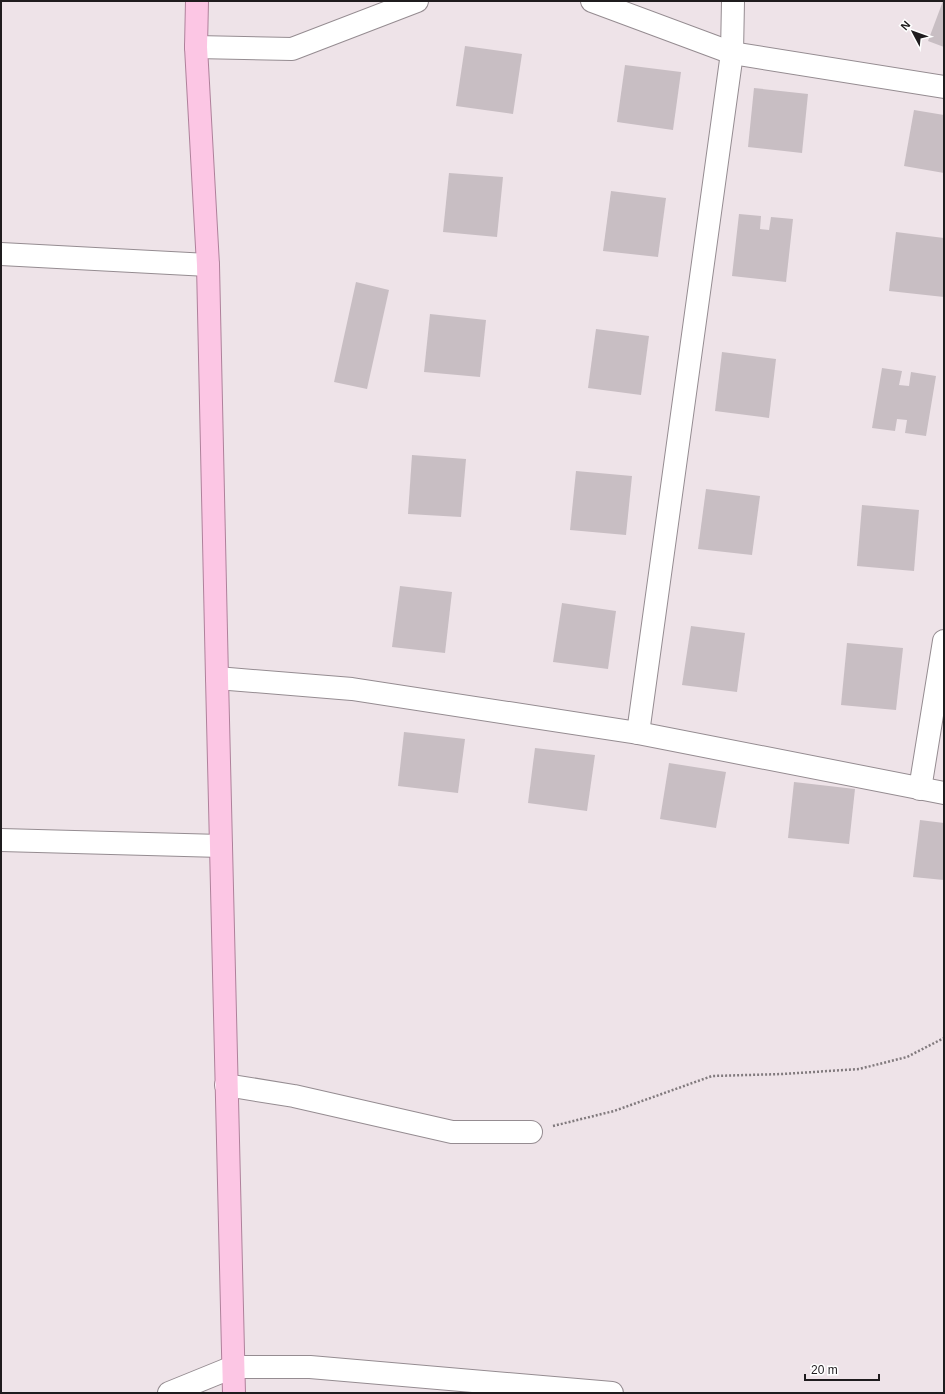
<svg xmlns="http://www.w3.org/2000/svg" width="945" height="1394" viewBox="0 0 945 1394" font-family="Helvetica,sans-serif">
	<rect width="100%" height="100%" fill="#eee3e8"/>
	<g fill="#c8bec3">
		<path d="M943 1H944V47L928 41Z"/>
		<path d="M465 46 522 54 513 114 456 106Z"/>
		<path d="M625 65 681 72 673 130 617 122Z"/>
		<path d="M754 88 808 94 802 153 748 147Z"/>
		<path d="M914 110 944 115V173L904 166Z"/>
		<path d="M449 173 503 177 497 237 443 232Z"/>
		<path d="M611 191 666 198 658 257 603 251Z"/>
		<path d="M739 214 761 216 760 229 769 230 771 217 793 219 786 282 732 276Z"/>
		<path d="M896 232 944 238V297L889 291Z"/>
		<path d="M356 282 389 290 367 389 334 382Z"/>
		<path d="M430 314 486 320 480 377 424 372Z"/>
		<path d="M596 329 649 336 641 395 588 388Z"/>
		<path d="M722 352 776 359 769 418 715 411Z"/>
		<path d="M882 368 902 371 899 385 909 386 911 372 936 376 926 436 905 433 907 420 897 419 895 431 872 428Z"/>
		<path d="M412 455 466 459 461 517 408 514Z"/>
		<path d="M576 471 632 476 626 535 570 530Z"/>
		<path d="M706 489 760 496 752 555 698 549Z"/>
		<path d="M862 505 919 510 914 571 857 566Z"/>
		<path d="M400 586 452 592 445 653 392 647Z"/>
		<path d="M562 603 616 611 608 669 553 662Z"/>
		<path d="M691 626 745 633 737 692 682 685Z"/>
		<path d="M847 643 903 648 896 710 841 705Z"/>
		<path d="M404 732 465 739 458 793 398 786Z"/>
		<path d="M535 748 595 755 587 811 528 803Z"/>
		<path d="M669 763 726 772 716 828 660 819Z"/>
		<path d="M794 782 855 789 849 844 788 838Z"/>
		<path d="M920 820 944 823V880L913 877Z"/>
	</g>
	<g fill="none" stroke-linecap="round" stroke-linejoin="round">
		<g stroke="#958c91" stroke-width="24">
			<g id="minor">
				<path d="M592 1 732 53 944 87"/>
				<path d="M196 47 292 49 417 1"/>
				<path d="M1 254 208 265"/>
				<path d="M217 678 352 689 638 733 944 793"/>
				<path d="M638 733 732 53 733 1"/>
				<path d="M920 789 944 641"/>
				<path d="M1 840 221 846"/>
				<path d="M226 1085 294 1096 452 1132H531"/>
				<path d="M169 1393 233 1367H310L612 1393"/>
			</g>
		</g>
		<g stroke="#af819b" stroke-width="24">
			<path id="trunk" d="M197 1 196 47 208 265 217 678 234 1393"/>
		</g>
		<path stroke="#817a7d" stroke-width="2.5" stroke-dasharray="2 2" stroke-linecap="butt" d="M553 1126 614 1111 712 1076 783 1074 859 1069 907 1057 944 1038"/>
		<use href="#minor" stroke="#fff" stroke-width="22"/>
		<use href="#trunk" stroke="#fcc6e4" stroke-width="22"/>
	</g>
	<rect width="945" height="1394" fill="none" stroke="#1f1c1e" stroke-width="4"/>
	<g transform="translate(913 32) rotate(311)" stroke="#ffffff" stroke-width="3" paint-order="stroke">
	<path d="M0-3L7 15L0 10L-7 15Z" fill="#1f1c1e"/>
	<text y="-6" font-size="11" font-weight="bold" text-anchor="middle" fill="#1f1c1e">N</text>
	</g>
	<path d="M805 1374v6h74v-6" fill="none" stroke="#1f1c1e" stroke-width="2"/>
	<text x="811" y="1374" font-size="12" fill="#1f1c1e" stroke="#ffffff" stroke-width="3" paint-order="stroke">20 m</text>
</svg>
